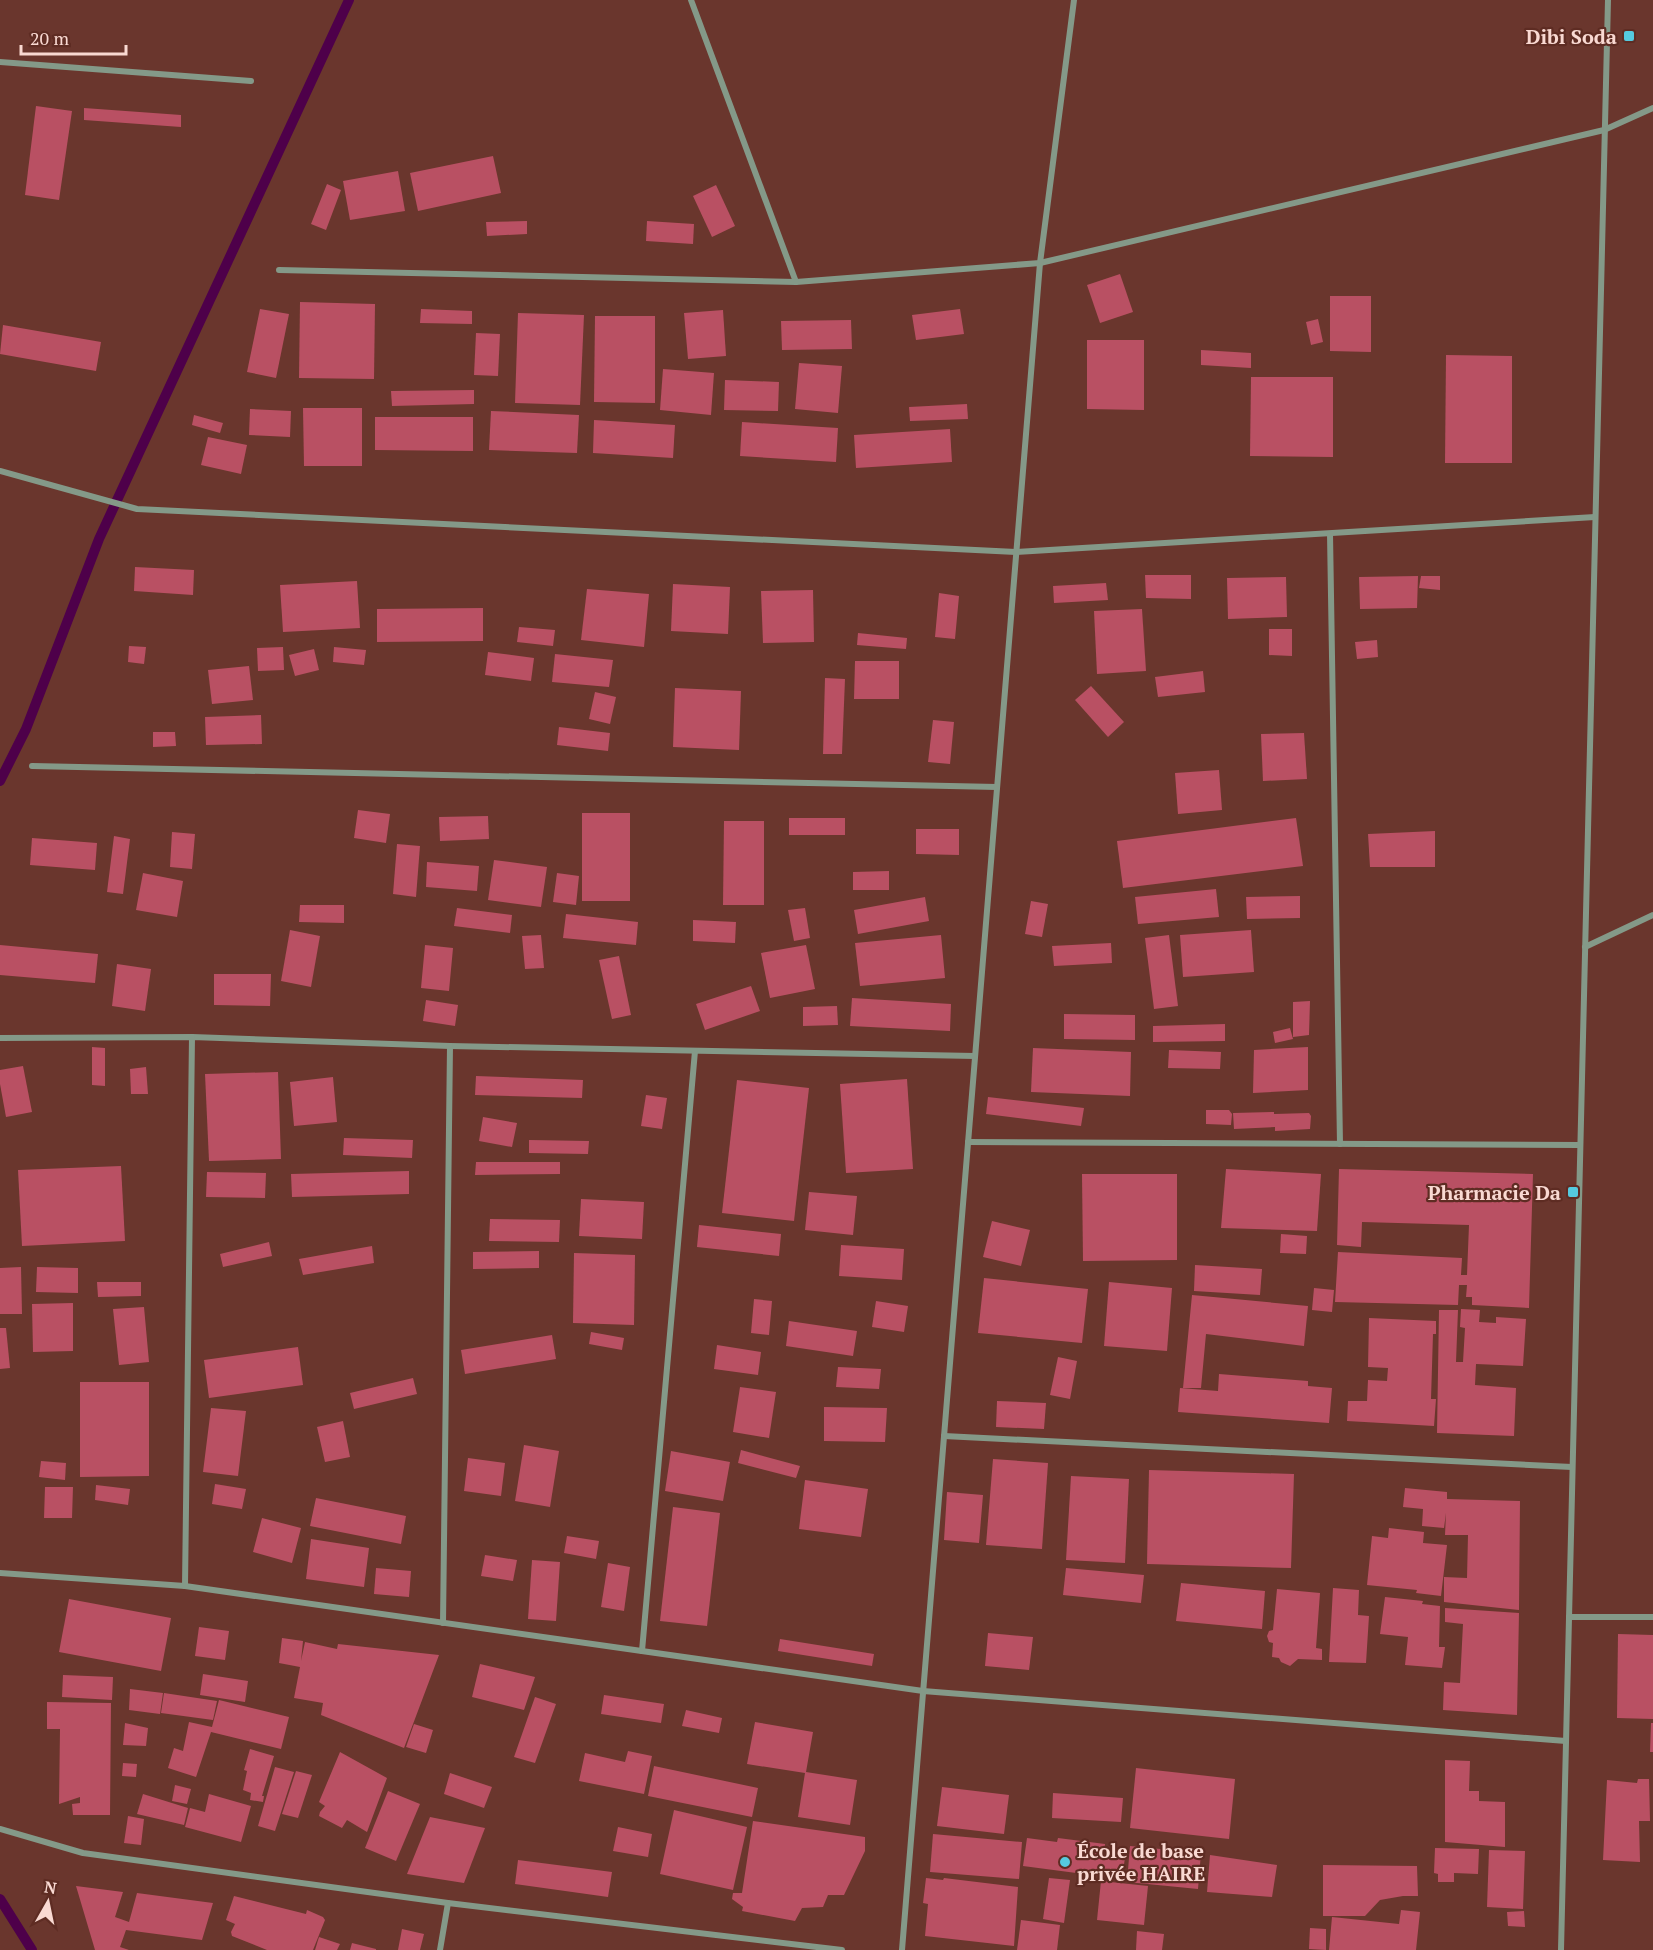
<svg xmlns="http://www.w3.org/2000/svg" width="1653" height="1950" viewBox="0 0 1653 1950" font-family="'PT Serif',serif">
	<rect width="100%" height="100%" fill="#6a362d"/>
	<g fill="none" stroke-linecap="round" stroke-linejoin="round">
		<g stroke="#4e004a" stroke-width="10">
			<path d="M0 781 26 729 99 539 349 0"/>
			<path d="M0 1899 32 1950"/>
		</g>
	</g>
	<g fill="#b95063">
		<path d="M36 106 72 111 59 200 25 195Z"/>
		<path d="M84 108 181 115V127L84 120Z"/>
		<path d="M493 156 501 193 418 211 410 173Z"/>
		<path d="M398 171 405 211 350 220 343 181Z"/>
		<path d="M327 184 341 190 326 230 311 224Z"/>
		<path d="M716 185 735 226 712 237 693 196Z"/>
		<path d="M527 221V234L487 236 486 222Z"/>
		<path d="M647 221 694 224 693 244 646 241Z"/>
		<path d="M1120 274 1133 312 1100 323 1087 285Z"/>
		<path d="M1330 296H1371V352L1330 351Z"/>
		<path d="M300 302 375 304 374 379 299 378Z"/>
		<path d="M260 309 289 314 276 378 247 372Z"/>
		<path d="M421 309 472 311V324L420 323Z"/>
		<path d="M960 309 964 334 916 340 912 315Z"/>
		<path d="M723 310 726 356 688 359 684 313Z"/>
		<path d="M518 313 584 315 580 405 515 403Z"/>
		<path d="M595 316H655V403L594 402Z"/>
		<path d="M1318 319 1323 342 1311 345 1306 322Z"/>
		<path d="M851 320 852 349 782 350 781 321Z"/>
		<path d="M3 325 101 342 96 371 0 354Z"/>
		<path d="M476 333 500 334 498 376 474 375Z"/>
		<path d="M1087 340H1144V410L1087 409Z"/>
		<path d="M1201 350 1251 353V368L1201 365Z"/>
		<path d="M1446 355 1512 356V463H1445Z"/>
		<path d="M799 363 842 366 838 413 795 409Z"/>
		<path d="M663 369 714 373 711 415 660 410Z"/>
		<path d="M1251 377H1333V457L1250 456Z"/>
		<path d="M725 380 779 382 778 411 724 410Z"/>
		<path d="M474 390V404L392 406 391 391Z"/>
		<path d="M967 404 968 419 910 421 909 407Z"/>
		<path d="M303 408H362V466H304Z"/>
		<path d="M250 409 291 411 290 437 249 435Z"/>
		<path d="M491 411 579 415 577 453 489 450Z"/>
		<path d="M194 415 223 423 220 433 192 425Z"/>
		<path d="M375 417H473V451L375 450Z"/>
		<path d="M594 420 675 425 673 458 593 453Z"/>
		<path d="M742 422 838 428 836 462 740 456Z"/>
		<path d="M950 429 952 462 856 468 854 435Z"/>
		<path d="M208 437 247 445 241 474 201 465Z"/>
		<path d="M135 567 194 570 193 595 134 591Z"/>
		<path d="M1145 575H1191V599L1146 598Z"/>
		<path d="M1418 576 1417 608 1360 609 1359 577Z"/>
		<path d="M1421 576H1440V590L1419 588Z"/>
		<path d="M1286 577 1287 617 1228 619 1227 578Z"/>
		<path d="M357 581 360 628 283 632 280 585Z"/>
		<path d="M1106 583 1108 600 1054 603 1053 586Z"/>
		<path d="M673 584 730 587 728 634 671 631Z"/>
		<path d="M587 589 649 594 644 647 581 640Z"/>
		<path d="M813 590 814 642 763 643 761 591Z"/>
		<path d="M939 593 959 596 955 639 935 637Z"/>
		<path d="M483 608V641L377 642V609Z"/>
		<path d="M1142 609 1146 671 1097 674 1094 611Z"/>
		<path d="M519 627 555 630 553 646 517 642Z"/>
		<path d="M1269 629H1292V656L1269 655Z"/>
		<path d="M858 633 907 638 906 649 857 645Z"/>
		<path d="M1377 640 1378 657 1357 659 1355 642Z"/>
		<path d="M129 646 146 647 144 664 128 662Z"/>
		<path d="M283 647 284 670 258 671 257 648Z"/>
		<path d="M334 647 366 650 364 665 333 662Z"/>
		<path d="M314 649 319 670 295 676 289 655Z"/>
		<path d="M488 652 534 658 531 681 485 675Z"/>
		<path d="M555 654 613 660 609 687 552 682Z"/>
		<path d="M855 661H899V699H854Z"/>
		<path d="M249 666 253 700 212 704 208 670Z"/>
		<path d="M1203 671 1205 692 1158 697 1155 677Z"/>
		<path d="M825 678 845 679 842 754H823Z"/>
		<path d="M1091 686 1124 722 1108 737 1075 700Z"/>
		<path d="M675 688 741 691 739 750 673 747Z"/>
		<path d="M595 692 616 697 610 724 589 719Z"/>
		<path d="M261 715 262 744 206 745 205 717Z"/>
		<path d="M933 720 954 722 950 764 928 762Z"/>
		<path d="M559 727 610 733 608 751 557 745Z"/>
		<path d="M153 732H175L176 746 153 747Z"/>
		<path d="M1304 733 1307 779 1263 781 1261 734Z"/>
		<path d="M1219 770 1222 810 1178 814 1175 773Z"/>
		<path d="M358 810 390 814 386 843 354 838Z"/>
		<rect x="582" y="813" width="48" height="88"/>
		<path d="M488 816 489 839 440 841 439 817Z"/>
		<rect x="789" y="818" width="56" height="17"/>
		<path d="M1296 818 1303 866 1123 888 1117 841Z"/>
		<path d="M724 821H764V905H723Z"/>
		<path d="M916 829H959V855L916 854Z"/>
		<path d="M1435 831V867H1370L1368 834Z"/>
		<path d="M172 832 195 834 192 869 170 867Z"/>
		<path d="M114 836 130 839 123 894 107 892Z"/>
		<path d="M32 838 97 843 95 870 30 865Z"/>
		<path d="M397 844 420 846 416 897 393 894Z"/>
		<path d="M494 860 547 867 541 907 488 900Z"/>
		<path d="M427 862 479 866 477 891 426 887Z"/>
		<path d="M889 871V890H853V872Z"/>
		<path d="M143 873 183 881 177 917 136 910Z"/>
		<path d="M557 873 579 876 576 905 553 902Z"/>
		<path d="M1216 889 1219 917 1138 924 1135 897Z"/>
		<path d="M1300 896V918L1247 919 1246 897Z"/>
		<path d="M925 897 929 921 858 934 854 910Z"/>
		<path d="M1031 901 1048 904 1042 937 1025 934Z"/>
		<path d="M300 905H344V923L299 922Z"/>
		<path d="M457 908 512 915 510 933 454 926Z"/>
		<path d="M805 908 810 938 794 941 788 910Z"/>
		<path d="M566 914 638 922 636 945 563 938Z"/>
		<path d="M693 920 736 922 735 943 693 941Z"/>
		<path d="M290 930 320 936 311 987 281 981Z"/>
		<path d="M1251 930 1254 972 1183 977 1180 935Z"/>
		<path d="M541 935 544 968 525 969 522 936Z"/>
		<path d="M941 935 945 978 860 986 855 943Z"/>
		<path d="M1169 935 1178 1006 1154 1009 1145 938Z"/>
		<path d="M1111 943 1112 963 1054 966 1052 946Z"/>
		<path d="M0 945 98 954 95 983 0 975Z"/>
		<path d="M425 945 453 948 449 991 421 988Z"/>
		<path d="M806 945 815 989 770 998 761 953Z"/>
		<path d="M619 956 631 1015 612 1019 599 960Z"/>
		<path d="M117 964 151 969 145 1011 112 1006Z"/>
		<path d="M214 974H271L270 1006 214 1005Z"/>
		<path d="M751 986 760 1011 705 1030 696 1004Z"/>
		<path d="M852 998 951 1004 950 1031 850 1026Z"/>
		<path d="M426 1000 458 1005 455 1026 423 1021Z"/>
		<path d="M1310 1001 1309 1035 1293 1037V1002Z"/>
		<path d="M837 1006 838 1025 803 1026V1007Z"/>
		<path d="M1064 1014 1135 1015V1040L1064 1039Z"/>
		<path d="M1225 1024V1041L1153 1042V1026Z"/>
		<path d="M1290 1028 1293 1039 1275 1043 1273 1032Z"/>
		<path d="M92 1047 105 1048V1086L92 1085Z"/>
		<path d="M1308 1047V1090L1253 1093 1254 1050Z"/>
		<path d="M1033 1048 1131 1052 1130 1096 1031 1092Z"/>
		<path d="M1169 1050 1221 1052 1220 1069 1168 1068Z"/>
		<path d="M23 1066 32 1112 6 1117 0 1084V1070Z"/>
		<path d="M146 1067 148 1094H131L130 1069Z"/>
		<path d="M278 1072 281 1159 209 1161 205 1074Z"/>
		<path d="M476 1076 583 1080 582 1098 475 1095Z"/>
		<path d="M333 1077 337 1122 294 1126 290 1082Z"/>
		<path d="M907 1079 913 1169 846 1173 840 1084Z"/>
		<path d="M737 1080 809 1088 794 1221 722 1213Z"/>
		<path d="M646 1095 667 1098 662 1129 641 1126Z"/>
		<path d="M988 1097 1084 1108 1081 1126 986 1114Z"/>
		<path d="M1206 1110H1229L1232 1114 1231 1125 1206 1124Z"/>
		<path d="M1274 1112V1114L1309 1113 1311 1116 1310 1129 1275 1131V1127L1234 1129 1233 1113Z"/>
		<path d="M483 1117 517 1123 512 1147 479 1141Z"/>
		<path d="M344 1138 413 1140 412 1158 343 1155Z"/>
		<path d="M529 1140 589 1141 588 1154 529 1153Z"/>
		<path d="M476 1162H560V1174L475 1175Z"/>
		<path d="M121 1166 125 1241 22 1246 18 1170Z"/>
		<path d="M1226 1169 1321 1174 1317 1231 1221 1228Z"/>
		<path d="M1339 1169 1533 1174 1529 1308 1472 1305V1297H1466L1467 1285H1459L1458 1305 1335 1302 1338 1252 1462 1258 1461 1275H1467L1469 1225 1362 1222 1361 1247 1337 1245Z"/>
		<path d="M409 1171V1194L292 1197 291 1174Z"/>
		<path d="M207 1172 266 1173 265 1198 206 1197Z"/>
		<path d="M1082 1174H1177V1260L1083 1261Z"/>
		<path d="M809 1192 857 1196 853 1235 805 1230Z"/>
		<path d="M581 1199 644 1202 642 1239 579 1236Z"/>
		<path d="M490 1219 560 1220 559 1242 489 1241Z"/>
		<path d="M992 1221 1030 1230 1021 1266 983 1257Z"/>
		<path d="M699 1225 781 1234 779 1256 697 1247Z"/>
		<path d="M1281 1234 1307 1236 1306 1254 1280 1253Z"/>
		<path d="M269 1242 272 1256 223 1267 220 1254Z"/>
		<path d="M841 1245 904 1249 902 1280 839 1276Z"/>
		<path d="M372 1246 374 1263 303 1275 299 1259Z"/>
		<path d="M539 1251V1268L473 1269V1252Z"/>
		<path d="M574 1253 635 1255 634 1325 573 1323Z"/>
		<path d="M1195 1265 1262 1269 1260 1295 1194 1291Z"/>
		<path d="M21 1267 22 1314H0V1268Z"/>
		<path d="M37 1267 78 1268V1293L36 1292Z"/>
		<path d="M984 1278 1088 1289 1082 1343 978 1333Z"/>
		<path d="M97 1282H141V1296L98 1297Z"/>
		<path d="M1109 1282 1172 1288 1167 1351 1104 1346Z"/>
		<path d="M1314 1288 1334 1290 1332 1312 1312 1310Z"/>
		<path d="M1192 1295 1308 1306 1304 1346 1206 1334 1201 1388H1183Z"/>
		<path d="M754 1299 772 1301 769 1335 751 1333Z"/>
		<path d="M876 1301 908 1306 904 1332 872 1327Z"/>
		<path d="M73 1303V1351L33 1352 32 1304Z"/>
		<path d="M144 1307 149 1362 119 1365 113 1309Z"/>
		<path d="M1461 1309 1480 1310 1479 1322 1496 1323V1317L1526 1319 1523 1366 1476 1364 1475 1385 1516 1388 1514 1436 1437 1433 1439 1310H1458L1456 1362H1463L1465 1328 1460 1327Z"/>
		<path d="M1369 1318 1436 1321V1334H1433L1431 1399H1436L1434 1426 1347 1421 1348 1401H1367L1368 1380 1387 1381 1388 1368 1368 1367Z"/>
		<path d="M789 1321 857 1331 853 1356 786 1346Z"/>
		<path d="M0 1328H6L10 1368 0 1369Z"/>
		<path d="M591 1332 624 1338 622 1350 589 1344Z"/>
		<path d="M552 1335 556 1359 465 1374 461 1350Z"/>
		<path d="M717 1345 761 1352 758 1375 714 1369Z"/>
		<path d="M298 1347 303 1385 209 1398 204 1360Z"/>
		<path d="M1058 1357 1077 1361 1070 1399 1050 1395Z"/>
		<path d="M838 1367 881 1369 879 1389 836 1387Z"/>
		<path d="M1219 1374 1308 1381V1386L1332 1388 1329 1423 1178 1412 1180 1388 1218 1391Z"/>
		<path d="M413 1378 417 1394 354 1409 350 1393Z"/>
		<path d="M80 1382H149V1476L80 1477Z"/>
		<path d="M740 1387 776 1392 769 1438 733 1432Z"/>
		<path d="M997 1401 1046 1403 1044 1429 996 1427Z"/>
		<path d="M824 1407 887 1408 885 1442 824 1441Z"/>
		<path d="M211 1408 246 1411 238 1476 203 1472Z"/>
		<path d="M343 1421 350 1457 325 1462 317 1427Z"/>
		<path d="M524 1445 559 1451 550 1507 515 1501Z"/>
		<path d="M741 1450 800 1466 796 1478 738 1463Z"/>
		<path d="M671 1451 730 1462 723 1501 665 1491Z"/>
		<path d="M468 1458 505 1463 501 1496 464 1491Z"/>
		<path d="M993 1459 1048 1463 1042 1549 986 1545Z"/>
		<path d="M41 1461 66 1463 65 1480 39 1477Z"/>
		<path d="M1149 1470 1294 1474 1291 1568 1147 1564Z"/>
		<path d="M1071 1476 1129 1479 1125 1563 1066 1560Z"/>
		<path d="M805 1480 868 1489 861 1537 799 1529Z"/>
		<path d="M215 1484 246 1489 242 1509 212 1504Z"/>
		<path d="M96 1485 130 1489 128 1505 95 1500Z"/>
		<path d="M45 1487H73L72 1518H44Z"/>
		<path d="M1405 1488 1447 1492V1499L1520 1501 1519 1610 1444 1602V1577L1467 1578 1468 1535H1445L1446 1513 1444 1528 1422 1526 1423 1509 1403 1507Z"/>
		<path d="M947 1492 983 1495 979 1543 944 1540Z"/>
		<path d="M316 1498 406 1516 401 1544 310 1526Z"/>
		<path d="M673 1507 720 1513 707 1626 660 1621Z"/>
		<path d="M262 1518 301 1528 292 1563 253 1552Z"/>
		<path d="M1389 1528 1424 1532 1423 1543 1447 1545 1441 1596 1416 1593 1417 1590 1367 1585 1372 1536 1388 1538Z"/>
		<path d="M567 1536 599 1541 596 1559 564 1553Z"/>
		<path d="M311 1539 369 1548 364 1587 306 1579Z"/>
		<path d="M485 1555 517 1560 513 1581 481 1576Z"/>
		<path d="M532 1560 560 1562 556 1621 528 1619Z"/>
		<path d="M608 1563 630 1567 624 1611 601 1607Z"/>
		<path d="M376 1568 411 1571 409 1597 374 1594Z"/>
		<path d="M1066 1568 1144 1575 1141 1603 1063 1595Z"/>
		<path d="M1181 1583 1265 1591 1262 1629 1176 1621Z"/>
		<path d="M1333 1588 1359 1590 1358 1615 1369 1616 1366 1663 1329 1662Z"/>
		<path d="M1277 1589 1320 1593 1316 1648 1322 1649V1660L1298 1659 1290 1666 1281 1662 1279 1658 1272 1657 1273 1643 1269 1642 1267 1636 1269 1631 1273 1630Z"/>
		<path d="M1385 1597 1423 1601 1422 1604 1440 1606 1439 1647H1445L1442 1668 1405 1665 1408 1637 1380 1634Z"/>
		<path d="M69 1599 171 1618 161 1671 59 1652Z"/>
		<path d="M1445 1608 1519 1613 1517 1715 1443 1710 1444 1682 1460 1683 1463 1624 1445 1622Z"/>
		<path d="M199 1627 229 1631 225 1660 195 1656Z"/>
		<path d="M988 1633 1033 1637 1029 1670 985 1666Z"/>
		<path d="M1618 1634 1653 1635V1719L1617 1718Z"/>
		<path d="M282 1638 303 1641 301 1661 305 1642 337 1649 338 1644 439 1655 404 1748 321 1715 323 1703 294 1698 300 1667 279 1663Z"/>
		<path d="M780 1639 874 1654 872 1666 778 1651Z"/>
		<path d="M480 1664 535 1677 524 1710 472 1697Z"/>
		<path d="M203 1674 248 1681 245 1702 200 1695Z"/>
		<path d="M63 1675 113 1677 112 1700 62 1697Z"/>
		<path d="M130 1689 163 1693 160 1714 129 1710Z"/>
		<path d="M164 1693 217 1701 213 1720 161 1713Z"/>
		<path d="M604 1695 664 1704 661 1723 601 1714Z"/>
		<path d="M535 1697 556 1704 535 1763 514 1757Z"/>
		<path d="M219 1700 289 1717 281 1749 211 1732 196 1777 168 1768 174 1748 183 1751 189 1722 212 1727Z"/>
		<path d="M47 1702 111 1703 110 1815H73L72 1804 80 1803V1797L59 1804 60 1729H47Z"/>
		<path d="M686 1710 722 1718 719 1733 682 1726Z"/>
		<path d="M755 1722 813 1732 806 1772 857 1780 850 1825 798 1817 805 1773 747 1764Z"/>
		<path d="M125 1723 148 1728 146 1746 123 1745Z"/>
		<path d="M1651 1723H1653V1752H1650Z"/>
		<path d="M414 1724 433 1730 426 1753 406 1747Z"/>
		<path d="M250 1749 274 1756 262 1796H264L263 1802 250 1800 251 1793 243 1790 247 1771 244 1770Z"/>
		<path d="M628 1751 652 1756 644 1794 579 1781 585 1753 625 1762Z"/>
		<path d="M340 1752 387 1778 367 1832 347 1820 342 1828 319 1816 320 1812 325 1806 319 1802Z"/>
		<path d="M1445 1760 1470 1761 1469 1791H1479V1801L1505 1802V1847L1445 1842Z"/>
		<path d="M123 1763 137 1764 136 1777 122 1776Z"/>
		<path d="M654 1766 758 1788 752 1817 648 1796Z"/>
		<path d="M275 1767 294 1772 275 1831 258 1826Z"/>
		<path d="M1136 1768 1235 1779 1229 1839 1130 1828Z"/>
		<path d="M296 1771 312 1775 298 1818 282 1814Z"/>
		<path d="M450 1773 492 1787 484 1808 444 1794Z"/>
		<path d="M1638 1779H1649L1650 1821H1639L1640 1862 1603 1860 1607 1780 1637 1783Z"/>
		<path d="M175 1785 191 1789 187 1804 172 1801Z"/>
		<path d="M942 1787 1009 1795 1004 1834 937 1826Z"/>
		<path d="M388 1791 420 1804 396 1861 365 1848Z"/>
		<path d="M1053 1793 1123 1798 1121 1822 1052 1818Z"/>
		<path d="M143 1794 188 1808 184 1825 137 1814Z"/>
		<path d="M209 1794 251 1806 241 1842 185 1827 190 1808 205 1812Z"/>
		<path d="M674 1810 747 1827 733 1890 660 1874Z"/>
		<path d="M128 1816 144 1819 141 1845 124 1843Z"/>
		<path d="M430 1817 485 1828 464 1883 407 1874Z"/>
		<path d="M753 1821 865 1837V1851L844 1895H828L823 1907 802 1908 795 1921 742 1911 743 1907 732 1899 733 1893H742Z"/>
		<path d="M618 1827 652 1834 648 1857 613 1851Z"/>
		<path d="M933 1834 1022 1842 1019 1879 930 1872Z"/>
		<path d="M1027 1838 1057 1842 1058 1838 1105 1844V1847L1126 1850 1122 1879 1023 1866Z"/>
		<path d="M1130 1846 1201 1853 1198 1889 1127 1882Z"/>
		<path d="M1435 1848 1479 1849 1478 1874 1454 1873V1882H1438V1874L1434 1873Z"/>
		<path d="M1489 1850 1525 1851 1523 1909 1487 1907Z"/>
		<path d="M1210 1855 1277 1865 1272 1897 1207 1892Z"/>
		<path d="M518 1860 612 1872 608 1897 515 1884Z"/>
		<path d="M1323 1865 1417 1866 1418 1896H1403L1380 1900 1365 1916H1323Z"/>
		<path d="M926 1878 943 1880 944 1878 1018 1887 1014 1946 925 1936 928 1904 923 1903Z"/>
		<path d="M1049 1878 1070 1880 1064 1923 1043 1919Z"/>
		<path d="M1101 1881 1148 1886 1144 1925 1097 1920Z"/>
		<path d="M76 1886 123 1892 115 1917 129 1922 137 1893 213 1903 202 1940 126 1930 120 1947 129 1950H95Z"/>
		<path d="M234 1896 306 1914 307 1910 323 1917 325 1920 313 1950H267L232 1936 231 1932 235 1924 226 1920Z"/>
		<path d="M1401 1910 1420 1912 1416 1950H1329L1332 1917 1399 1924Z"/>
		<path d="M1524 1911 1525 1927 1508 1926 1507 1912Z"/>
		<path d="M1021 1920 1060 1925 1057 1950H1017Z"/>
		<path d="M1310 1928 1326 1929V1950L1309 1949Z"/>
		<path d="M402 1929 424 1934 420 1950H398Z"/>
		<path d="M1137 1931 1164 1934 1162 1950H1136Z"/>
		<path d="M319 1937 340 1944 337 1950H315Z"/>
		<path d="M352 1943 376 1949V1950H350Z"/>
	</g>
	<g fill="none" stroke-linecap="round" stroke-linejoin="round">
		<g stroke="#849988" stroke-width="6">
			<path d="M691 0 796 282"/>
			<path d="M0 62 251 81"/>
			<path d="M279 270 796 282 1040 263 1604 130 1653 108"/>
			<path d="M0 471 137 509 1016 552 1595 517"/>
			<path d="M1330 534 1340 1144"/>
			<path d="M32 766 997 787"/>
			<path d="M1585 947 1653 915"/>
			<path d="M0 1038 192 1037 450 1046 975 1056"/>
			<path d="M968 1142 1580 1145"/>
			<path d="M944 1436 1572 1467"/>
			<path d="M0 1573 185 1586 923 1691 1566 1741"/>
			<path d="M185 1586 192 1037"/>
			<path d="M1569 1617H1653"/>
			<path d="M443 1623 450 1046"/>
			<path d="M642 1651 695 1051"/>
			<path d="M0 1829 83 1853 448 1903 842 1950"/>
			<path d="M440 1950 448 1903"/>
			<path d="M902 1950 1040 263 1074 0"/>
			<path d="M1561 1950 1608 0"/>
		</g>
	</g>
	<g fill="#55cadf" stroke="#5e2c23" stroke-width="2">
		<rect x="1623" y="30" width="12" height="12" rx="3"/>
		<rect x="1567" y="1186" width="12" height="12" rx="3"/>
		<circle cx="1065" cy="1862" r="6"/>
	</g>
	<g text-anchor="middle" dominant-baseline="central" stroke-width="4.5" stroke-linejoin="round" paint-order="stroke">
		<g font-size="20" font-weight="bold" fill="#f9d9d2" stroke="#5e2c23" text-anchor="end">
			<text x="1617" y="36">Dibi Soda</text>
			<text x="1561" y="1192">Pharmacie Da</text>
			<text x="1077" y="1850" text-anchor="start">École de base<tspan x="1077" dy="23">privée HAIRE</tspan></text>
		</g>
	</g>
	<g transform="translate(48 1902) rotate(9)" stroke="#5e2c23" stroke-width="4.5" paint-order="stroke">
	<path d="M0-4.5L10 22L0 15L-10 22Z" fill="#f9d9d2"/>
	<text y="-9" font-size="16" font-weight="bold" text-anchor="middle" fill="#f9d9d2">N</text>
	</g>
	<path d="M21 45v9h105v-9" fill="none" stroke="#f9d9d2" stroke-width="3"/>
	<text x="30" y="45" font-size="18" fill="#f9d9d2" stroke="#5e2c23" stroke-width="4.5" paint-order="stroke">20 m</text>
</svg>
